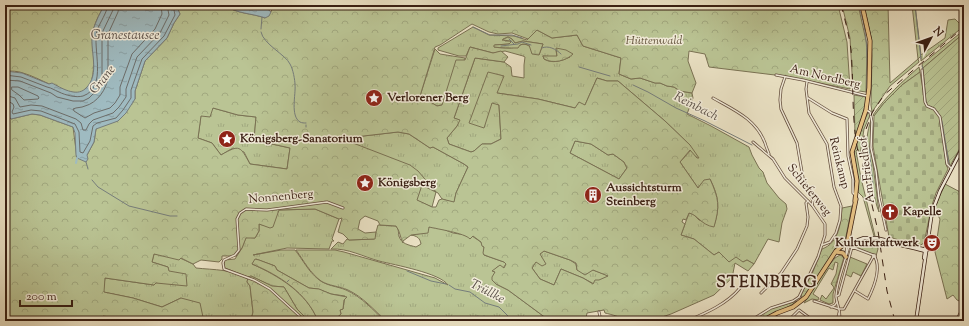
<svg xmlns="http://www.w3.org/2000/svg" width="969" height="326" viewBox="0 0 969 326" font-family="'Sorts Mill Goudy',serif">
	<defs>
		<pattern id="grass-tufts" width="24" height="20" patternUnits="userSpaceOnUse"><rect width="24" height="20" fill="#bac494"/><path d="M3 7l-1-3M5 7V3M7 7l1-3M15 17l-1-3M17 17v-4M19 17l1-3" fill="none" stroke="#a1a87f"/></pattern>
		<pattern id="forest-crowns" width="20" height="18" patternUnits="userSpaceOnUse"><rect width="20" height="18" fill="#bac494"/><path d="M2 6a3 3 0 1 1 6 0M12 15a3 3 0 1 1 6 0" fill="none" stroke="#a1a87f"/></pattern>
		<pattern id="wetland-marsh" width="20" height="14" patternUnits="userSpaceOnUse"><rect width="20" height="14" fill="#bac494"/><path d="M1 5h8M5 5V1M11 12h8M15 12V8" fill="none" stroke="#a1a87f"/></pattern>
		<pattern id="cemetery-stones" width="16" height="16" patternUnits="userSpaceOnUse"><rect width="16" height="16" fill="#bac494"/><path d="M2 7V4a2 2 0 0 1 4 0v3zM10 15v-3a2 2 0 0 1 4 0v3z" fill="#a1a87f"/></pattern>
		<pattern id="garden-furrows" width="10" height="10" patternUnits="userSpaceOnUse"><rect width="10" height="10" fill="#bac494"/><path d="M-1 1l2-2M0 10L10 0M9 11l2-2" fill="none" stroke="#a1a87f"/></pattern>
		<pattern id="water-ripples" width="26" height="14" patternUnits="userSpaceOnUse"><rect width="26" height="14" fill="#9fbbc1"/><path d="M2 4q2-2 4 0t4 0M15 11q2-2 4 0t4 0" fill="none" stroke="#8aa0a5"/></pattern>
	</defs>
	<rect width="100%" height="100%" fill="#ece4c7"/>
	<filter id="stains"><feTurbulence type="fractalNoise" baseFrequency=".005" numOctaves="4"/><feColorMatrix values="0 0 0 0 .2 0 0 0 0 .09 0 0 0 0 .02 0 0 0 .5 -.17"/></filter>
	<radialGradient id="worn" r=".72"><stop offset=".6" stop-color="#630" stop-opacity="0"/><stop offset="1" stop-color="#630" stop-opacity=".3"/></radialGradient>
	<g fill="url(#grass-tufts)" stroke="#7a7254" fill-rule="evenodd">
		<path d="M912 5H915L921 55 945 38 948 20 955 19 959 23 964 22V26L921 61V56L918 59Z"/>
		<path d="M473 27 489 35 514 36 527 40 537 30 552 38 577 35 583 46 621 58 619 74 631 79 640 78 655 83H660L667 86 674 87 680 91 692 93 693 98 687 114 711 126 749 147 752 155 759 168 763 172 767 183 779 198 786 204 787 209 782 223 779 242 768 239 754 264 747 260 743 262H729L719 252 714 255 694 239 681 235 689 213 693 214 699 220 714 226C720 207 719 197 710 179L701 184 698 188 680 162 691 150 690 145 665 121 618 81H607L597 78 585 105 575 108 538 99 497 93 493 102 499 105 501 139 491 144H482L474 151 471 152 449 144 447 138 457 126 459 120 454 118 475 58 504 62 511 67 512 76 524 78V65L525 57 523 56 505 51 493 53 470 47 466 56H459L438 50V48ZM508 37 512 39 515 43 523 41 543 44 539 55C536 52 533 48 529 46 522 41 518 48 510 48 505 48 500 48 494 47L495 45 509 44 511 42V41H505L503 39ZM556 50 570 57C561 61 552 64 544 59L543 56 557 57Z"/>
		<path d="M964 30V33L923 68 922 64Z"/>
		<path d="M435 49 440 54 465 58 442 105 437 106 420 96Z"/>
		<path d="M213 108 238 115 256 117 254 140 290 148 287 169 250 164 244 152 233 148 221 155 212 143 198 138 201 115Z"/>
		<path d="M871 120 870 147 872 157 879 212C876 205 875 198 873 191 867 167 863 143 871 120Z"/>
		<path d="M398 132 409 134 430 148 433 147 464 164 468 167 456 193 454 203 442 199 438 193 436 192 432 207 416 200 422 185 436 192 431 186 352 143 354 137Z"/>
		<path d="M575 141 591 144 608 155 613 154 624 162 627 168 619 179 570 153Z"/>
		<path d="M315 209 339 219 332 239 334 241H332L329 249 287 248 253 255 281 250H295C303 260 308 271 318 279 326 286 337 286 346 290 362 297 373 310 385 321H333L341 314 340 310 343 309 345 296 331 294 318 289 309 288 277 270 275 266 256 259 252 264C279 276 307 293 318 321H309L297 309 284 287 272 286 251 276 248 277 225 268 224 264 225 260 235 259 242 248 246 237 255 238 259 231V224L270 227 279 210Z"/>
		<path d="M378 225 396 226C399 230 398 231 399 236 401 244 409 245 416 247L421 244C420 238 417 236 411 235L418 234 429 227 440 228 453 233 472 236 481 242 484 247V255L504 262 506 264 503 268 497 267C493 272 495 278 496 284L508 290 550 321H386C374 310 363 297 348 290 339 286 329 286 321 281 310 273 304 261 296 250H335L344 252 435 278 448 285C440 273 395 265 379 261 364 257 348 248 331 249L338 242 343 244 347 239 349 240 374 239Z"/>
		<path d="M544 251 570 260 576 264 577 270H593L609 276 594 284 583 278 561 269 554 285 540 279 532 268 540 254Z"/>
		<path d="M154 254 180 258 193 264 196 268C214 270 233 269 248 279L247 282 250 286 253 312 251 320 224 321 203 317 181 298 162 307 133 298 103 292 105 278 154 285 168 271V267L152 262Z"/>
		<path d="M850 257 867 264 861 276 853 272 851 277 845 274Z"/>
		<path d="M797 301 793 304 761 321H752L770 309Z"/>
	</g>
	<g fill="url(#forest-crowns)" stroke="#7a7254" fill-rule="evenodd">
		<path d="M5 5H105C100 12 94 24 93 33 92 48 101 96 75 93 57 90 40 78 23 73 18 71 11 71 5 71Z"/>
		<path d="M176 5H225C236 14 252 13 265 18L271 12 273 5H838L847 42 850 89 783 76 709 67 705 54 689 51 688 61 696 83 692 93 680 91 674 87 667 86 660 83H655L640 78 631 79 619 74 621 58 583 46 577 35 552 38 537 30 528 39 512 33 498 34 489 32 472 24 440 45 435 47 420 96 437 106 442 105 456 60H465L470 47 493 53 501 51 508 57 504 62 475 58 454 118 460 120 457 126 447 138 449 144 471 152 474 151 482 144H491L501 139 499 105 492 103 484 128 469 123 488 72 504 76 497 93 538 99 575 108 579 102 585 105 597 78 607 81H618L665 121 690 145 699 158H697L690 150 680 162 698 188 704 180 710 179C719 199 720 206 714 227 701 225 698 215 689 213L686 220 683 219 682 222 685 224 681 235 694 239 714 255 719 252 729 262 736 257 743 262 747 260 754 264 748 271 735 263 733 273 734 276 714 295 671 314 650 321H627C624 318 610 314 605 313L604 310 587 313 586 318 590 321H550L508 290 496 284 492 280V277L495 272 492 271 500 265 504 268 506 264 504 262 484 255 483 253 484 247 482 246 481 242 473 236 470 239C465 233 437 229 429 227L428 233 411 235 403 241V243C400 237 400 231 396 226L380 225 378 221 365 216 360 220 358 229 365 233 376 232 375 239 349 240 343 234 338 232 342 218 339 219 315 209 279 210 273 227 270 228 259 224V231L255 238H246L242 248 236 256H222V259L219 262 201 260 193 264 181 258 179 260 154 254 152 262 168 267 169 271 186 274 187 286 156 283 154 285 105 278 104 292 133 298 162 307 181 298 200 303 203 317 224 321H125V319L103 316 101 321H5V103L10 106 8 109 11 119 32 114 40 115 73 127 77 158 87 155 94 142 96 129 135 99V91L145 61 167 38 174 23 180 14ZM213 108 238 115 256 117 254 140 290 148 287 169 250 164C240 146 240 144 221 155L212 143 198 138 201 116 210 117ZM398 132 409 134 430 148 433 147 464 164 468 167 456 193 454 202 442 199 439 200 436 207H432L417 200 422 185 436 192 418 171 410 165 353 143 355 137ZM575 141 591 144 608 155 613 154 624 162 627 168 619 179 570 153ZM544 251 570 260 576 263 577 270 585 275 593 270 608 276 599 280H595L593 284 583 278 561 269 554 285 540 279 532 268 536 262 542 266 546 264 540 254Z"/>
		<path d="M842 5H858L859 9 867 45 866 92 853 90 850 38Z"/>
		<path d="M864 5H888L890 83 918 59 919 62 890 86 872 112 871 105 872 56 871 37Z"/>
		<path d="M556 48 566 50 573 54C566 61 553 64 544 59L543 56H557Z"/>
		<path d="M919 67 920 72 902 85 884 103 874 116 873 115C886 96 902 82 919 67Z"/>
		<path d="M868 113H869L870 115 864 129 860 155 858 149 856 151 861 178 875 236H874L863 197 858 192C861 179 854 168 854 155 854 145 863 122 868 113Z"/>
		<path d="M945 184 964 194V303L957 300 953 295 947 299 935 252 940 219 937 214 933 212Z"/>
		<path d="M852 206 845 241 804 298H802L801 294 812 274 822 249C839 243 841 223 842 208Z"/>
		<path d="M868 242H877L878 249 876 256 853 246Z"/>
		<path d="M840 255 844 257 833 294V303L829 304 820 300 822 295 826 299 834 288 833 286 831 284 836 274 838 263 835 262 833 270 829 268 813 294 819 298 818 300 812 299 804 303 826 269 835 258Z"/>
		<path d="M255 259 259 260 275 266 277 270 309 288 319 289 331 294 347 297 344 300 343 309 340 310 341 314 333 321H318C307 293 279 275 252 264Z"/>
		<path d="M251 276 272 286 284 287 297 309 309 321H248L251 320 253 312 250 286 247 282 248 277Z"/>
	</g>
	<path fill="url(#wetland-marsh)" stroke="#7a7254" d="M508 37 512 39 515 43 523 41 543 44 539 55 532 54 529 45 523 44 520 45 518 48C509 48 502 48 494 47V45L509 44 511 42V41L502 40Z"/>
	<path fill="url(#cemetery-stones)" stroke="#7a7254" d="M920 72 925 102 934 110 940 117 946 164 948 169 936 193 932 205 924 243 919 246 889 237 873 146 874 116 884 103 902 85Z"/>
	<g fill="url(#garden-furrows)" stroke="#7a7254">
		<path d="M964 33V141L950 166 940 117 935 109 927 105 926 102 923 68Z"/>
		<path d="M854 95 866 97 867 99 857 134H855Z"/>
	</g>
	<g fill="url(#water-ripples)" stroke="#767d7b">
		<path d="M105 5H176L180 14 174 23 167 38 145 61 135 91V99L126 113 118 121 96 129 94 142 87 155 88 159 86 162 77 158 76 155 75 133 73 127 40 115 32 114 11 119 6 113 10 106 5 103V71L22 73 49 84 52 83C61 88 76 97 85 89 102 74 88 49 93 30 96 21 100 12 105 5Z"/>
		<path d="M225 5H263L271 12 269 16 265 18C252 13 236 14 225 5Z"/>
	</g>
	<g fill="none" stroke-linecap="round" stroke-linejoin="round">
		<g stroke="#6c6d6a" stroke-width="1">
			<path d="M119 5 118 12 108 34V77C107 89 97 103 85 106 81 108 77 107 73 109L74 111 85 118 94 113 110 108 115 103 120 95V87L132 54 155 29 162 14 161 5"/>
			<path d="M5 75 21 77 47 87C52 88 54 90 59 92 65 95 76 98 83 96 108 87 92 49 97 30 100 23 107 12 108 5"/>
			<path d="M5 80 20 81 51 93 57 97 73 101H83L89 98 97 90 102 80V33L113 10V5"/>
			<path d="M12 87H18L38 96 39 98 38 99 24 100 19 95 12 90Z"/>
			<path d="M5 95 15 98 20 107 31 105 42 106 76 119 81 123 83 130H86L89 124 93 120 113 113 119 107 126 97V89L137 57 160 33 169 15 167 5"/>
			<path d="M5 100 8 101 13 104 14 107 12 112 13 114 31 110 41 111 75 124 79 132 80 152 83 153 90 141 93 126 97 123 116 118 123 110 131 98V90L142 59 164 36 175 15 173 5"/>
		</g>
		<g stroke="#767d7b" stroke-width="1">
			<path d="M858 5C869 33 867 62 867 91"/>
			<path d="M915 5 921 59"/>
			<path d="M473 27 490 35H512L522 38"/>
			<path d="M261 29 262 17"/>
			<path d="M261 32C263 44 286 55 290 64 293 69 295 80 295 85 296 94 290 116 300 122 302 123 304 123 306 123"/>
			<path d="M509 39 514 44"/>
			<path d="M501 46 518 44 522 42 531 45"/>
			<path d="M542 48C548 45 556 49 561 54"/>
			<path d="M922 66 923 69"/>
			<path d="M579 67 610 76"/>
			<path d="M923 72 926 103"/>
			<path d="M633 85 648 92 676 108 705 121 752 145"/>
			<path d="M935 109 940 116 942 121 949 164"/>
			<path d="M306 125V127"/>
			<path d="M869 148 873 184"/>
			<path d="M86 162 88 169"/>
			<path d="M92 180 98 187 129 206 170 216H177"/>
			<path d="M407 271 431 281 446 284"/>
			<path d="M287 282 289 280"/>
			<path d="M449 285 455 289 470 292 485 303 499 307 513 321"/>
			<path d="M477 316 483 317"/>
			<path d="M484 316 496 321"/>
		</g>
		<path stroke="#9fbbc1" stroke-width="2" d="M76 163 77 158"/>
		<g stroke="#665040" stroke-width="3">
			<g id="street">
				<path d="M922 70 925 102 927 106 934 109 940 117 947 164 951 168"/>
				<path d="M776 75 803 80 867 96"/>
				<path d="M785 77 781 89 780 100 781 109 797 143 803 178 813 201 812 205"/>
				<path d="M807 82 806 89 809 113 827 144 834 187 841 206 840 220 836 233 830 242 822 245"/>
				<path d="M713 98C734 110 756 119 765 143 766 147 768 151 769 154"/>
				<path d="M808 98 832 113 847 119 848 156 853 179V193L855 195"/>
				<path d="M866 110 870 112 872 122 871 148 876 171 879 198 886 230"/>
				<path d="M753 142 773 159 785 178 812 205 825 224V235L818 257 799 297"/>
				<path d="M846 255 847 245"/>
				<rect x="873" y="255" width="2" height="2"/>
				<path d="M855 291 868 299C874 287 881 269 875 257"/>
				<path d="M761 293 781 273 797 249 807 226 808 217 806 203 808 201"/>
				<path d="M837 296 839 295 852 247 873 255"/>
				<path d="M814 301 839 309H844L873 257"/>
				<path d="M831 307 835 305 837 302"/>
				<path d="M599 312 601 321"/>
				<path d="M305 321 270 289 254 280 224 269 223 263 224 260 235 255 239 250 237 219 240 213 246 209 267 210 327 202 343 208"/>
				<path d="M687 321C706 313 727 304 740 288"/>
				<path d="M750 321 771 308 793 301 799 297"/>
				<path d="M788 321 799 310 814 321"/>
				<path d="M837 321 839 313"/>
				<path d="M839 321C842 313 837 305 836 297 836 283 846 260 849 245"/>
				<path d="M956 321 964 306"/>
			</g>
		</g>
		<g stroke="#391f13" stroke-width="4">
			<g id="secondary">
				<path d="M847 244 864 238H876L927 250"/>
				<path d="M849 245C874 235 899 245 925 251L926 250"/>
				<path d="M924 258 927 239"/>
				<path d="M916 321 932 212 940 191 964 145"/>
			</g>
		</g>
		<g stroke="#391f13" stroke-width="5">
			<g id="primary">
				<path d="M855 201 857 181 852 152 866 110 869 88 870 41 862 5"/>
				<path d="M837 252 843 253 846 257"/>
				<path d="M762 321 777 313 793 307 806 297 836 251 843 245 847 244 856 199"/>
			</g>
		</g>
		<use href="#street" stroke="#f3eddb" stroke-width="1.5"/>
		<use href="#secondary" stroke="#f3eddb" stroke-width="2.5"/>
		<use href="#primary" stroke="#e6c284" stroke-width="3.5"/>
		<g stroke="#391f13" stroke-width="1" stroke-dasharray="7 7" stroke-linecap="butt">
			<path d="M841 5C845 20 849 34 851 50 854 86 851 121 859 157"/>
			<path d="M895 321 887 291 878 231 863 166 862 147 865 132 872 113 884 95 964 27"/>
		</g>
	</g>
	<defs>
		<g id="sight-disc" transform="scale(0.9)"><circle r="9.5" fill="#8f2418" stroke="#f3eddb"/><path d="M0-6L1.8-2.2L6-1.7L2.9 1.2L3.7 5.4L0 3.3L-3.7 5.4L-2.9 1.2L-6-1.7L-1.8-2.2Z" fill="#fff"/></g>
		<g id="building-disc" transform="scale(0.9)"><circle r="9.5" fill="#8f2418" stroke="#f3eddb"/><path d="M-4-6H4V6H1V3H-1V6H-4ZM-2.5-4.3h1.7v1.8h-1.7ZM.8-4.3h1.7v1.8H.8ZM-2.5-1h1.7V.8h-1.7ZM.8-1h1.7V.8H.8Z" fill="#fff"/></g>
		<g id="church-disc" transform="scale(0.9)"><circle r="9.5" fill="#8f2418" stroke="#f3eddb"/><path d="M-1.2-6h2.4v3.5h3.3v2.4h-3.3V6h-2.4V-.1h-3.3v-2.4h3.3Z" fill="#fff"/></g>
		<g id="theatre-disc" transform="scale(0.9)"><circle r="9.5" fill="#8f2418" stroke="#f3eddb"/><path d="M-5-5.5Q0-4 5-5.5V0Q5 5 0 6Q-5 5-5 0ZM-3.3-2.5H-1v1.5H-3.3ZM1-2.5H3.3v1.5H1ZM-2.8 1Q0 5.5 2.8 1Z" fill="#fff"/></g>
	</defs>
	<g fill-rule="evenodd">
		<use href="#sight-disc" x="374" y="98"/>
		<use href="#sight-disc" x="227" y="139"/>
		<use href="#sight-disc" x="365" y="183"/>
		<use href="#building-disc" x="593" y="195"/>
		<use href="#church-disc" x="890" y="212"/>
		<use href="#theatre-disc" x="932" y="243"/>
	</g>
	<g text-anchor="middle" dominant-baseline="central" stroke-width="3" stroke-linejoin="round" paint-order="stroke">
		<g font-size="12" font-style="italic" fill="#60513a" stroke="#f3eddb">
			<text x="654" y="41">Hüttenwald</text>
		</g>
		<g font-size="12" fill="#391f13" stroke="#f3eddb">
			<text transform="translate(825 77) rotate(13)">Am Nordberg</text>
			<text transform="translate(839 163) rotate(76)">Reinkamp</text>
			<text transform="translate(867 170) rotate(-97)">Am Friedhof</text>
			<text transform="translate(809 190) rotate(51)">Schieferweg</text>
			<text transform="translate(281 197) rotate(-5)">Nonnenberg</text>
		</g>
		<g font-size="12" font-weight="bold" fill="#391f13" stroke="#f3eddb" text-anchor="start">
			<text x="387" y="98">Verlorener Berg</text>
			<text x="240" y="139">Königsberg-Sanatorium</text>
			<text x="378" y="183">Königsberg</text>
			<text x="606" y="188">Aussichtsturm<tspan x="606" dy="14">Steinberg</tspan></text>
			<text x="903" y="212">Kapelle</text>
			<text x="919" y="243" text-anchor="end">Kulturkraftwerk</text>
		</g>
		<g font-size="13" font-style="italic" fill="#584e47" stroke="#f3eddb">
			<text x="125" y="36">Granestausee</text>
			<text transform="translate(103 80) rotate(-51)">Grane</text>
			<text transform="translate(696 107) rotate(27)">Reinbach</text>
			<text transform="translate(487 292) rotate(27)">Trüllke</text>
		</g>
		<g font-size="16" font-weight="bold" letter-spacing="1" fill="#391f13" stroke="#f3eddb">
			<text x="767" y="283">STEINBERG</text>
		</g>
	</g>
	<rect width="969" height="326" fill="none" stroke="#ece4c7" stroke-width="20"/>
	<rect x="6" y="6" width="957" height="314" fill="none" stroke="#391f13" stroke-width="2"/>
	<rect x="10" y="10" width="949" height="306" fill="none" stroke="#391f13"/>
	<g transform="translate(931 38) rotate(49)" stroke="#f3eddb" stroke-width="3" paint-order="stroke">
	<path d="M0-3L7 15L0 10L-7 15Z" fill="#391f13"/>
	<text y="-6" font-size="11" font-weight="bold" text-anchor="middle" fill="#391f13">N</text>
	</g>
	<path d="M20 300v6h52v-6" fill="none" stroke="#391f13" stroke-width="2"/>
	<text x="26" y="300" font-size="12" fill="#391f13" stroke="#f3eddb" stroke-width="3" paint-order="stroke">200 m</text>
	<rect width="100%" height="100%" filter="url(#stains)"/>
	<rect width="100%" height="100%" fill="url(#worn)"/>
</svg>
